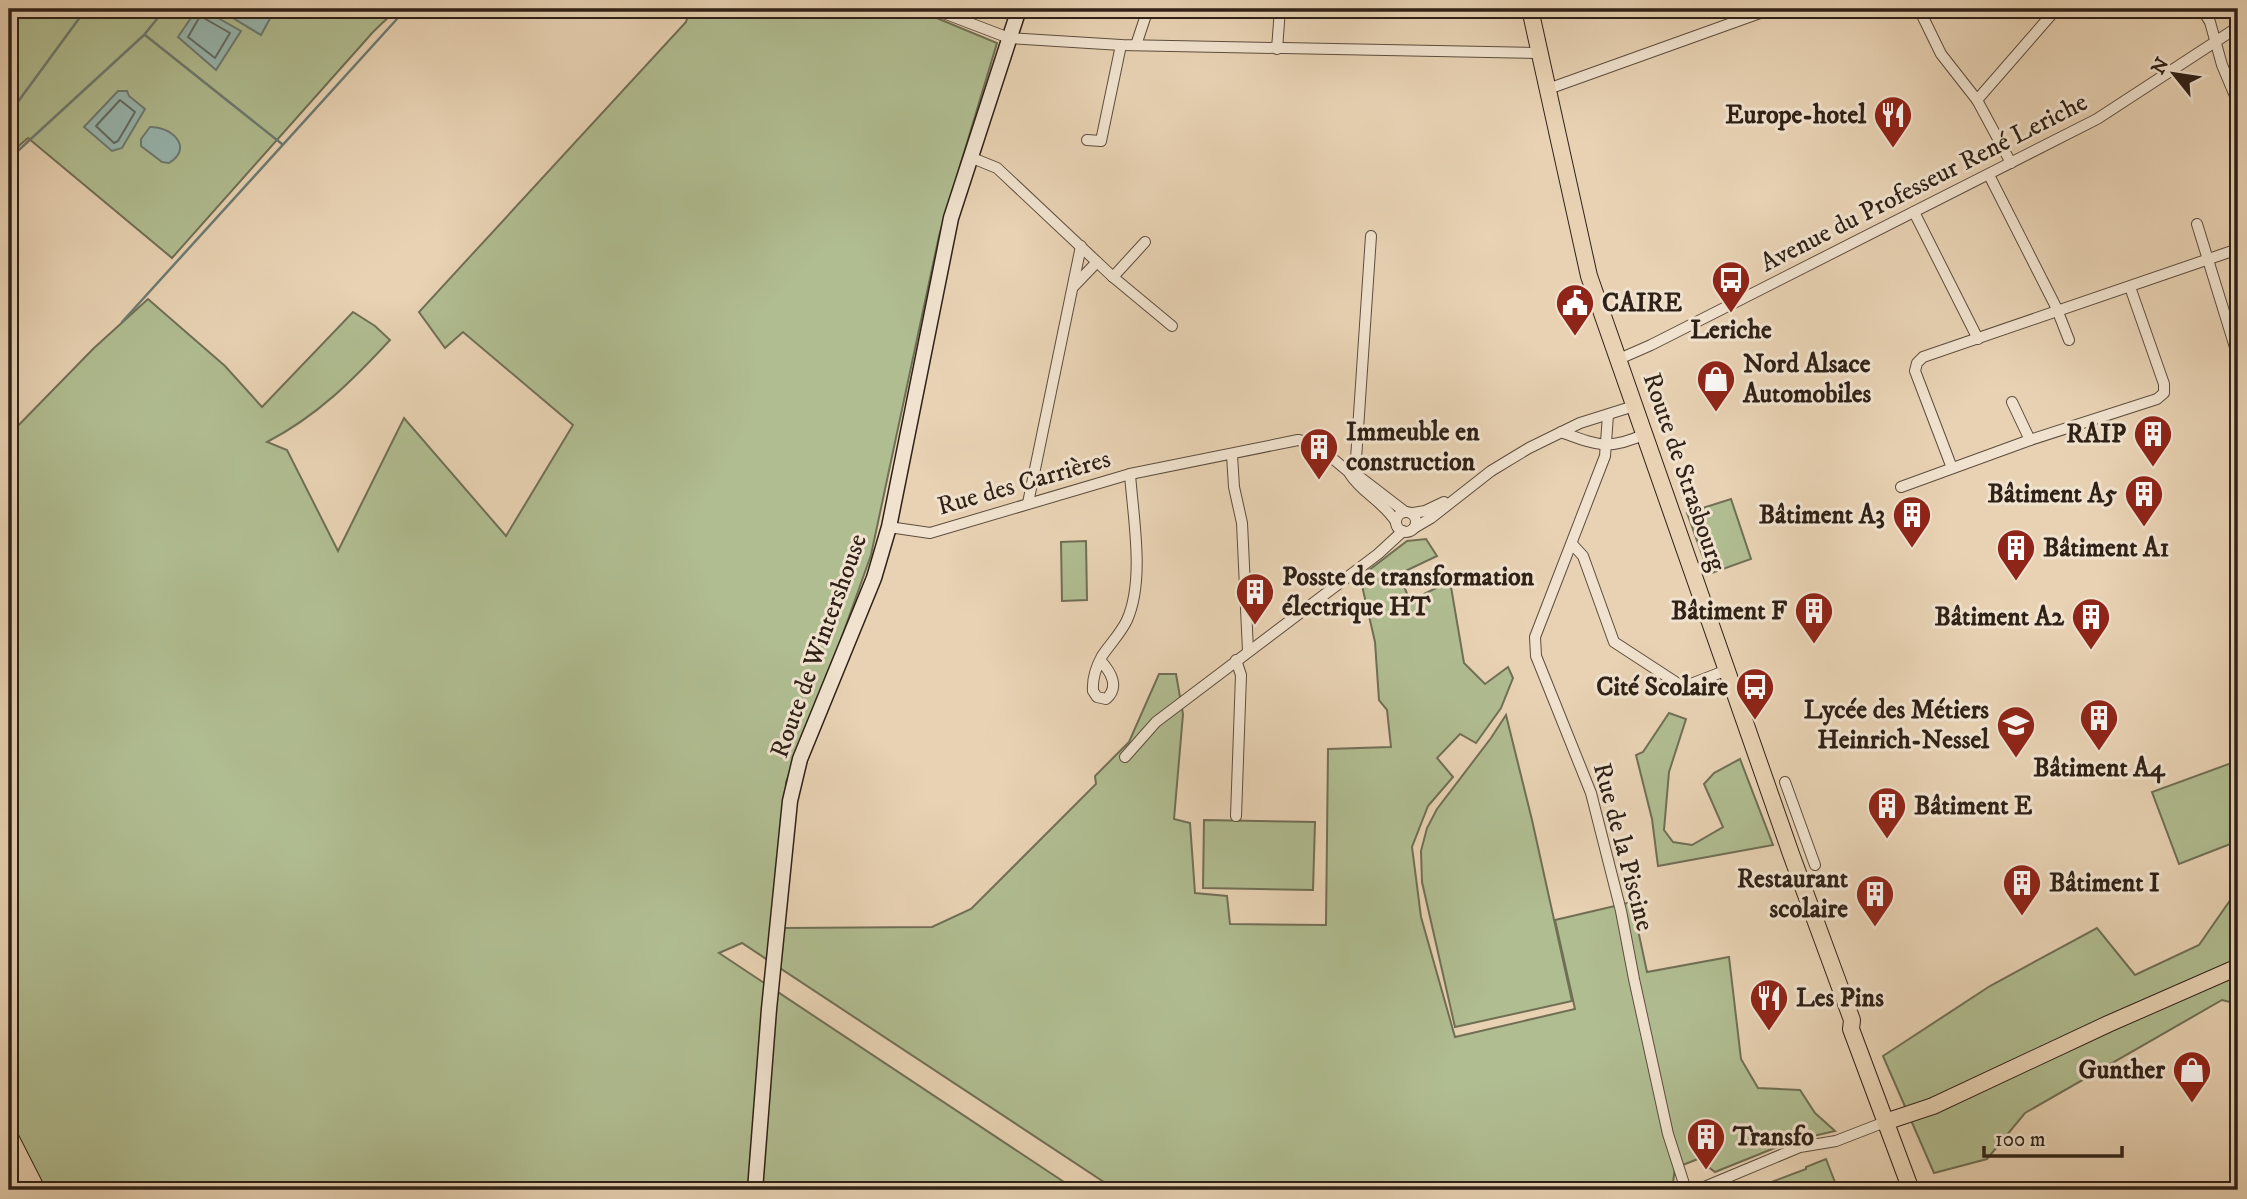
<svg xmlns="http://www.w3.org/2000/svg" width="2247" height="1199" viewBox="0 0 2247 1199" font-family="'IM FELL DW Pica',serif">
	<rect width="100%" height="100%" fill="#e8d2b3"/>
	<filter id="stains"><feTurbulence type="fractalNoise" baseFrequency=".00286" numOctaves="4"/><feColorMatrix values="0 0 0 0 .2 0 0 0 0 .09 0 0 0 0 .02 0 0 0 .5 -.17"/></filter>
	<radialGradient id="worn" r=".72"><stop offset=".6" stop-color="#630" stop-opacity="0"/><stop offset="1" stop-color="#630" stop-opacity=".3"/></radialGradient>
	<g fill="#b0bd91" stroke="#706f54" stroke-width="2">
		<path d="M9 9H397L373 32 172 258 28 138 9 154Z"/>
		<path d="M690 9H915L997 43 939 236 871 555 808 732 786 782 783 928 932 927 971 909 1096 784 1095 776 1129 742 1159 674H1176L1183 714 1174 819 1190 823 1195 893 1227 896 1230 924 1326 925 1328 749 1391 747 1387 710 1379 700 1375 642 1360 577 1407 541 1426 539 1437 556 1399 574 1410 601 1450 581 1464 663 1485 684 1508 667 1513 678 1501 708 1476 743 1460 734 1437 758 1453 777 1428 806 1412 847 1421 917 1455 1037 1575 1009 1555 920 1632 902 1647 972 1729 957 1741 1059 1758 1088 1800 1090 1815 1113 1835 1131 1792 1141 1715 1172 1698 1159 1675 1168 1672 1190H1116L742 943 719 953 1076 1190H9V435L94 348 148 299 225 366 262 407 353 312 375 326 390 340C352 381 317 416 267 442L287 450 338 551 404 418 506 536 573 425 463 332 445 348 419 312 686 22Z"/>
		<path d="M1731 499 1751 559 1709 574 1687 513Z"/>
		<path d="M1086 541 1087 600 1062 601 1061 542Z"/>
		<path d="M1669 713 1686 719 1669 772 1664 830 1673 842 1692 845 1723 827 1704 784 1714 773 1740 759 1773 845 1658 866 1652 819 1636 755 1643 752Z"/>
		<path d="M1506 715 1532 820 1572 1001 1455 1027 1422 882 1421 851 1427 828 1437 809 1491 738Z"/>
		<path d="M2237 761 2238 841 2179 864 2152 792Z"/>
		<path d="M1204 820 1315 822 1313 890 1203 888Z"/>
		<path d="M2238 889V1004L2222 1000 2025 1113 1987 1159 1934 1173 1883 1056 1990 986 2097 928 2135 975 2199 945Z"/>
		<path d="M1826 1159 1838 1190H1750L1806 1169V1167Z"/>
	</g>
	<g fill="#97b7b0" stroke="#6d7b73" stroke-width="2">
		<path d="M197 9H202L241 31 216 70 178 37Z"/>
		<path d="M218 9H273V13L261 35Z"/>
		<path d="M118 91H127L129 96 145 109 122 148 112 151 84 127Z"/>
		<path d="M150 127C170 126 195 147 169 163L162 162 141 146V139Z"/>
	</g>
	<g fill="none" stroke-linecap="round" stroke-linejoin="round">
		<g stroke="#636c64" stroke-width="2">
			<path d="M202 17 230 33 215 58 188 37 199 18Z"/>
			<path d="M120 100 135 112 118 141 114 143 96 126Z"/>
		</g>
		<g stroke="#6d7b73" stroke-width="2.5">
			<path d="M145 35 282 144"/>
			<path d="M9 114 86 9"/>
			<path d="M9 159 144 35 165 9"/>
			<path d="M122 322 406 9"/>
		</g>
		<g stroke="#5d4d3e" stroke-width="12">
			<g id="street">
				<path d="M933 9 1009 38 1121 45 1541 53"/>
				<path d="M1919 9 1941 54 1977 100 2011 163"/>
				<path d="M2202 9 2210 22 2222 65 2238 103"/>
				<path d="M1136 45 1148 9"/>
				<path d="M1277 49 1280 9"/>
				<path d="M1548 89 1771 9"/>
				<path d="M1977 100 2051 15 2053 9"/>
				<path d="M1087 140 1101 141 1121 45"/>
				<path d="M970 157 997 168 1113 277 1172 326"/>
				<path d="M1989 175 2056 307 2069 340"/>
				<path d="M1914 212 1978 339"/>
				<path d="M2197 224 2238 357"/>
				<path d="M1113 277 1145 242"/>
				<path d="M1074 286 1097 262"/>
				<path d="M1619 359 1651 345 2097 119 2238 27"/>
				<path d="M2012 402 2030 440"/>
				<path d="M1608 415 1605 456 1535 637 1536 656 1591 793 1621 911 1634 979 1668 1134 1686 1190"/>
				<path d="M1561 432C1597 445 1608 451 1645 434"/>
				<path d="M1232 455 1234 487 1242 523 1248 651"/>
				<path d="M1952 468 1915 371 1917 363 1923 357 2238 249"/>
				<path d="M1350 473 1356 459 1371 236"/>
				<path d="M1350 474C1362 493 1385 503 1396 522"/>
				<path d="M1901 487 2030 440 2157 399 2164 393V384L2130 287"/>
				<path d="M1028 503 1081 246"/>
				<circle cx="1406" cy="522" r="10"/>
				<path d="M1413 513 1425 511 1444 502"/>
				<path d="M889 527 930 533 1130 474 1298 440 1308 442 1320 448 1350 473 1361 478 1404 511"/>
				<path d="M1414 528 1431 518 1491 471 1529 448 1580 423 1634 406"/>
				<path d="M1572 544 1583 556 1614 642 1683 687 1727 670"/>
				<path d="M1100 660C1111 672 1120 687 1106 699L1097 697 1093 691C1092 678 1096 667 1102 656 1110 644 1121 633 1127 620 1145 580 1133 517 1130 474"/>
				<path d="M1125 757 1156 722 1378 554 1403 531"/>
				<path d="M1785 782 1815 865"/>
				<path d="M1236 816 1241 675 1236 660"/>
				<path d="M1697 1190 1800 1147 1836 1141 1885 1122"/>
			</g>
		</g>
		<g stroke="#2f2117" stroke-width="17">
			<path id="secondary" d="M755 1190 769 1009 790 801 800 759 874 578 889 527 951 218 1019 9"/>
		</g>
		<g stroke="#2f2117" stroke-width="18">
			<g id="primary">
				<path d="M1530 9 1589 276 1791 854 1852 1020 1851 1029 1911 1190"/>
				<path d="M1885 1122 1933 1106 2108 1024 2238 967"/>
			</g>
		</g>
		<g stroke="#2f2117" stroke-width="20">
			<g id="highway">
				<path d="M9 1137 36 1190"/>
				<path d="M9 1166 21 1190"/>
			</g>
		</g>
		<use href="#street" stroke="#f0e2ce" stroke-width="10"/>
		<use href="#secondary" stroke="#f0e2ce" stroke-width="14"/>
		<use href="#primary" stroke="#e8d2b3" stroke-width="16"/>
		<use href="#highway" stroke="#e8d2b3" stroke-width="18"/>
	</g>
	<defs>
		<g id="restaurant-pin" transform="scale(2.0125)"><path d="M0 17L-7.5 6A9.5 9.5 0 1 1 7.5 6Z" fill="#8f2418" stroke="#f0e2ce"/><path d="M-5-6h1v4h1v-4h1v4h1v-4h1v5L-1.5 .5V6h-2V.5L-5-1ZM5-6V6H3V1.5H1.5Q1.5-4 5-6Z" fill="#fff"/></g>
		<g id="bus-pin" transform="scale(2.0125)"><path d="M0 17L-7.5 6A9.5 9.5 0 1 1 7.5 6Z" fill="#8f2418" stroke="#f0e2ce"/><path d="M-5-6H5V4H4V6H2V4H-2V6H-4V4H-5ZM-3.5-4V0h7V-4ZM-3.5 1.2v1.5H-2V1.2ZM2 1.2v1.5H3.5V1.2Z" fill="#fff"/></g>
		<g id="civic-pin" transform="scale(2.0125)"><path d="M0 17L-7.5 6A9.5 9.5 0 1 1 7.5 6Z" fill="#8f2418" stroke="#f0e2ce"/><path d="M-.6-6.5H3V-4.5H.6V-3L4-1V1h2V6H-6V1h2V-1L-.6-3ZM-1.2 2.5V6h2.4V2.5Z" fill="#fff"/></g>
		<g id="shop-pin" transform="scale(2.0125)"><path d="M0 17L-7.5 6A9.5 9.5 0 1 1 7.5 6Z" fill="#8f2418" stroke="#f0e2ce"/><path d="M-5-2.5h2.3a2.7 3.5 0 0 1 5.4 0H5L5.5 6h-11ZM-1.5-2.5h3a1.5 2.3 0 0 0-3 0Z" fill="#fff"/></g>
		<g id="building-pin" transform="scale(2.0125)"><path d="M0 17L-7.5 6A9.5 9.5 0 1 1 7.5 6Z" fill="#8f2418" stroke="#f0e2ce"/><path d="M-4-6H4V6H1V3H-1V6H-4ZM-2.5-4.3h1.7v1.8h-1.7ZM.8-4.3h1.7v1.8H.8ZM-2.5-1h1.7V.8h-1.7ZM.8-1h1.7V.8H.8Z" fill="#fff"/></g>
		<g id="school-pin" transform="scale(2.0125)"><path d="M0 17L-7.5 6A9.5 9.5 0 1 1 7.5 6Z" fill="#8f2418" stroke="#f0e2ce"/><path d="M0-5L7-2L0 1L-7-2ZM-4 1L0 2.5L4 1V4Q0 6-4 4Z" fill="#fff"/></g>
	</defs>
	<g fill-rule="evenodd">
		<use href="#restaurant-pin" x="1893" y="115"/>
		<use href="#bus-pin" x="1731" y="280"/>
		<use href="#civic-pin" x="1575" y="303"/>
		<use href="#shop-pin" x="1716" y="379"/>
		<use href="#building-pin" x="2153" y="434"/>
		<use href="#building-pin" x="1319" y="447"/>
		<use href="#building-pin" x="2144" y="494"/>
		<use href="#building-pin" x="1912" y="515"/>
		<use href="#building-pin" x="2016" y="548"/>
		<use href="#building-pin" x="1255" y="592"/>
		<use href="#building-pin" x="1814" y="611"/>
		<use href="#building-pin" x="2091" y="617"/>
		<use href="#bus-pin" x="1755" y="687"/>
		<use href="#building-pin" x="2099" y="718"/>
		<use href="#school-pin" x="2016" y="725"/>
		<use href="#building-pin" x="1887" y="806"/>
		<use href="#building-pin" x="2022" y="883"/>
		<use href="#building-pin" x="1875" y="894"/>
		<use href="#restaurant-pin" x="1769" y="998"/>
		<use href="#shop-pin" x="2192" y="1070"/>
		<use href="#building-pin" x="1706" y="1137"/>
	</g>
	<g text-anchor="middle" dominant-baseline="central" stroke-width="6" stroke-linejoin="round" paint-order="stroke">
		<g font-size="26" font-weight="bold" fill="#2f2117" stroke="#f0e2ce" text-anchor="end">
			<text x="1866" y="115">Europe-hotel</text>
			<text x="1602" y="303" text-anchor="start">CAIRE</text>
			<text x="1731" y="330" text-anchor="middle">Leriche</text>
			<text x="1743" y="364" text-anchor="start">Nord Alsace<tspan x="1743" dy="30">Automobiles</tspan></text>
			<text x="1346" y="432" text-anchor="start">Immeuble en<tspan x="1346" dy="30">construction</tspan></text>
			<text x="2126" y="434">RAIP</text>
			<text x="2117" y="494">Bâtiment A5</text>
			<text x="1885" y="515">Bâtiment A3</text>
			<text x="2043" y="548" text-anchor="start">Bâtiment A1</text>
			<text x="1282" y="577" text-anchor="start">Posste de transformation<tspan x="1282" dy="30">électrique HT</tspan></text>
			<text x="1787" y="611">Bâtiment F</text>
			<text x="2064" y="617">Bâtiment A2</text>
			<text x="1728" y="687">Cité Scolaire</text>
			<text x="1989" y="710">Lycée des Métiers<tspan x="1989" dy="30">Heinrich-Nessel</tspan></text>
			<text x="2099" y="768" text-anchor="middle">Bâtiment A4</text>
			<text x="1914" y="806" text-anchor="start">Bâtiment E</text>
			<text x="1848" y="879">Restaurant<tspan x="1848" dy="30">scolaire</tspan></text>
			<text x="2049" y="883" text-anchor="start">Bâtiment I</text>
			<text x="1796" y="998" text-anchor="start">Les Pins</text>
			<text x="2165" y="1070">Gunther</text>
			<text x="1733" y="1137" text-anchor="start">Transfo</text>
		</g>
		<g font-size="26" fill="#2f2117" stroke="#f0e2ce">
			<text transform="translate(1924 183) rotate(-27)">Avenue du Professeur René Leriche</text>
			<text transform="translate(1684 472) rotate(71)">Route de Strasbourg</text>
			<text transform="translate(1024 483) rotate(-16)">Rue des Carrières</text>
			<text transform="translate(819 646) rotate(-70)">Route de Wintershouse</text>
			<text transform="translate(1623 847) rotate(75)">Rue de la Piscine</text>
		</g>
	</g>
	<rect width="2247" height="1199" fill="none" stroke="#e8d2b3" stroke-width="35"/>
	<rect x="10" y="10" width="2226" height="1178" fill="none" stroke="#2f2117" stroke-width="3.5"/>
	<rect x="18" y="18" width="2212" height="1164" fill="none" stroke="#2f2117" stroke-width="2"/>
	<g transform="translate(2174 74) rotate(300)" stroke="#f0e2ce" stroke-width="5" paint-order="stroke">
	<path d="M0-5L12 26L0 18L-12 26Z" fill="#2f2117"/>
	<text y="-10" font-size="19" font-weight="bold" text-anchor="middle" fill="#2f2117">N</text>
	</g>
	<path d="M1984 1146v10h138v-10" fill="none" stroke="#2f2117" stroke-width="3.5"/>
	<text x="1995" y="1146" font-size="21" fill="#2f2117" stroke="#f0e2ce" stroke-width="5" paint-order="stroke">100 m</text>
	<rect width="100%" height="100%" filter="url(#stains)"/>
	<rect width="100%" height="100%" fill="url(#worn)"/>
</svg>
